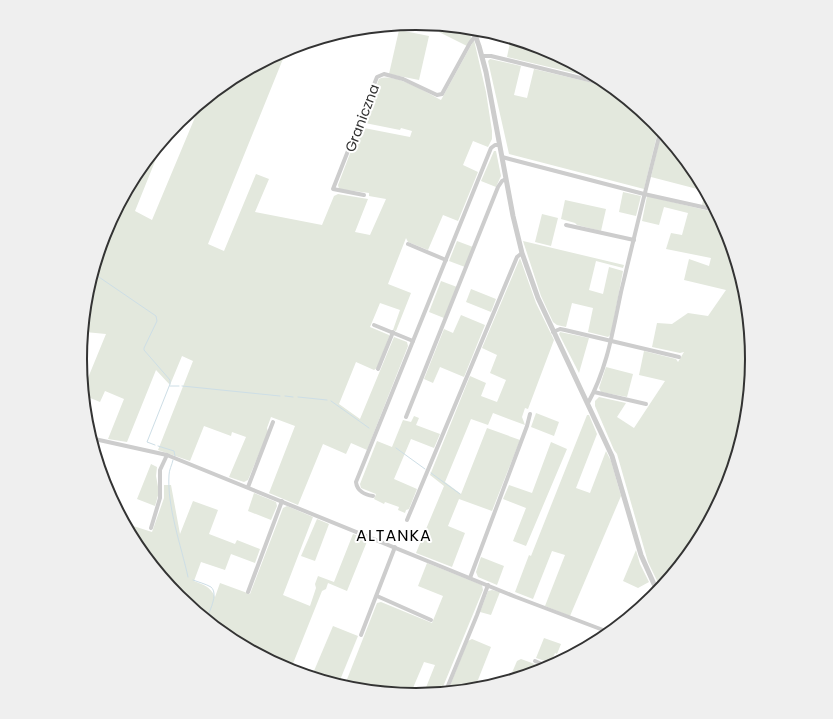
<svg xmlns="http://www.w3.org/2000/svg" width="833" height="719" viewBox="0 0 833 719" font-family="Poppins,sans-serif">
	<rect width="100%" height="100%" fill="#fff"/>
	<g fill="#e3e8dd">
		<path d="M442 26 470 28 471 39 467 46 439 32Z"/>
		<path d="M399 30 429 36 419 80 389 74Z"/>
		<path d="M511 38 545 49 580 67 578 74 507 57Z"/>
		<path d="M474 40 486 92 492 131V139L488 147 473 141 463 165 478 172 458 221 443 215 428 250 408 242 406 238 388 284 411 293 396 331 393 330 400 310 380 303 370 327 389 335V337L377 368 374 370 356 362 339 404 360 419 394 337 407 342 408 346 367 450 351 443 346 454 323 444 298 505 269 493 295 426 271 417 267 428 268 432 248 480 244 482 229 477 246 437 232 432 231 436 204 426 190 461 158 450 193 361 182 356 170 385 156 370 127 442 108 439 124 399 105 391 100 402 83 395V390L106 334 85 332 82 338 87 294 106 231 137 172 164 139 135 211 152 220 201 103 230 80 287 49 208 244 224 251 256 174 269 179 255 212 322 225 334 196 338 194 368 199 355 232 370 235 386 199 369 196V193L339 189 338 185 359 130 364 128 410 137 412 131 401 128 400 130 365 123 364 119 379 79C394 72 427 93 441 100Z"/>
		<path d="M490 59 521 66 514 95 527 98 534 69 614 88 655 122 659 127 644 189 509 154 488 61Z"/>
		<path d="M662 130 696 173 715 208 702 205 705 191 651 177Z"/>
		<path d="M494 151H496L501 176 496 187 481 181Z"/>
		<path d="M623 192 641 196 636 216 619 212Z"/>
		<path d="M647 196 718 213 727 231 747 294 753 360 746 425 727 488 696 547 661 589 648 562 617 454 614 450 595 406V401L599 397 626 403 617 417 634 428 665 381 639 375 644 351 676 359 678 362 684 352 680 353 652 347 657 323 672 324 688 313 708 316 726 290 684 280 689 259 709 266 711 258 666 249 671 233 682 235 688 213 664 207 659 225 642 221Z"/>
		<path d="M565 200 606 209 601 231 577 225 575 223 561 219Z"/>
		<path d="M542 214 558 218 551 246 535 242Z"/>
		<path d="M457 241 473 247 465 267 449 261Z"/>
		<path d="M523 241 624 265 623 268 596 261 589 290 603 294 609 267 623 271 611 334 608 337 588 332 593 308 572 303 566 327 557 325 553 322 541 296Z"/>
		<path d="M520 258 536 303 554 340 528 409 525 408 522 417 525 425 493 413 488 425 471 419 445 482 461 494 487 428 520 440 492 511 459 499 448 526 465 533 452 567 416 553 444 486 430 475 470 376 486 383 481 396 497 402 506 380 490 373 497 355 482 348Z"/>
		<path d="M441 281 457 287 444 318 429 312Z"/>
		<path d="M471 289 496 299 491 312 466 302Z"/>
		<path d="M461 315 485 325 464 377 440 367 433 383 424 379 444 329 453 333Z"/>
		<path d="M560 332 589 338 579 373 559 334Z"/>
		<path d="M606 367 633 374 627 397 601 392 599 388Z"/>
		<path d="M536 413 559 422 554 436 531 427Z"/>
		<path d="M587 415H589L597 434 576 488 590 493 606 451 611 461 621 496 570 616 545 606 565 555 552 551 533 599 515 592 529 555 531 556Z"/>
		<path d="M414 416 419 418 416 425 440 434 434 448 411 439 394 479 417 489 409 509 406 510 405 513 398 510 399 507 385 502 384 504 374 499 376 494 361 488 360 484 377 441 392 447 403 420 411 422Z"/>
		<path d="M551 442 567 449 526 546 513 541 526 508 503 499 509 485 532 493Z"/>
		<path d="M151 464 157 467 156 476 159 492 155 506 137 499Z"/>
		<path d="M164 485H171L180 534 193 501 218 510 209 534 235 544 237 540 260 549 255 563 231 554 225 570 201 562 194 581C204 585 210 586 215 597L220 583 250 594 283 508 287 506 313 517 283 595 310 606 316 588 315 584 318 576 334 582 353 534 368 539 347 591 328 583 326 589 322 591 290 671 229 639 178 597 137 546 126 527 127 524 152 532 164 498Z"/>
		<path d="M254 493 276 502 277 506 271 520 248 511Z"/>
		<path d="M317 519 329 524 315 561 301 556Z"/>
		<path d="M636 550 640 564 649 582 638 588 623 581Z"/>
		<path d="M481 557 504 566 497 585 478 577 476 572Z"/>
		<path d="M427 563 482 585 483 590 440 694 423 695 435 665 424 662 410 695 351 689 344 687 377 603 381 602 432 623 443 596 418 586Z"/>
		<path d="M492 590 500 592 491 615 480 612 488 591Z"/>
		<path d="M333 626 358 636 338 685 311 678Z"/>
		<path d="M544 638 561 644 557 654 555 653 551 663 536 658Z"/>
		<path d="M472 639 491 647 474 690 447 693 468 641Z"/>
		<path d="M521 659 543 667 544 671 508 682 517 661Z"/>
	</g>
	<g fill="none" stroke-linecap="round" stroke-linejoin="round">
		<g stroke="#cddee6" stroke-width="1">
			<path d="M93 273 156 316 157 321 144 348V350L170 380V384L147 442 155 445"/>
			<path d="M170 386H179"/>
			<path d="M182 386 280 396"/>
			<path d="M285 396 293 397"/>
			<path d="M298 397 327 400"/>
			<path d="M331 401 369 428"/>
			<path d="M158 446 174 451 175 456"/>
			<path d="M396 448 425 469"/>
			<path d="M173 460C172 465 169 470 169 475 167 507 181 545 188 577"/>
			<path d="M431 473 460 494"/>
			<path d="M193 580C198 582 206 584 211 587 219 594 209 612 206 620"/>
		</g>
		<g stroke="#cdcdcd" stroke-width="4">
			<path d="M482 56H491L609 85"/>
			<path d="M502 157 644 194 716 210"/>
			<path d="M364 195 333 189 377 77 384 74 403 79 437 95 442 94 470 43 476 35"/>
			<path d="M566 225 634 240"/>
			<path d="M408 244 446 260"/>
			<path d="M374 325 413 341"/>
			<path d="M553 332 560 329 565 330 679 357"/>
			<path d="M378 369 393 332"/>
			<path d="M594 392 646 404"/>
			<path d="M588 403C607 369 613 330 621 292 634 238 647 183 661 129"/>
			<path d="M406 417 498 187 502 181 506 179"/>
			<path d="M90 438 167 455 516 597 611 633"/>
			<path d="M248 487 273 422"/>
			<path d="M373 496C365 495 357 491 356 482L491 148 495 145H499"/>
			<path d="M407 520 517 257 522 253"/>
			<path d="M151 528 160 498V470L167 455"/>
			<path d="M470 578 527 426 530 414"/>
			<path d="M248 592 282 501"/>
			<path d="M377 596 431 620"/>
			<path d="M361 635 395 547"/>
			<path d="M535 661 544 665 547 669"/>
			<path d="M445 693 477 615 488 585"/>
		</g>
		<path stroke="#cdcdcd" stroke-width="5" d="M473 29 479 46 486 72 513 216 522 253 538 298 612 456 641 555 658 593"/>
	</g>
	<g text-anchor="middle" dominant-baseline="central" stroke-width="4" stroke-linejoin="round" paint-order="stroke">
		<g font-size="14" fill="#333" stroke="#fff">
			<text transform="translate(362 118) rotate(-69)">Graniczna</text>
		</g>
		<g font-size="16" letter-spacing="1" fill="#000" stroke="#fff">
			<text x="394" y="535">ALTANKA</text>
		</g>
	</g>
	<path d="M0 0H833V719H0ZM87 359a329 329 0 1 1 658 0a329 329 0 1 1-658 0Z" fill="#efefef" fill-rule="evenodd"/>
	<path fill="none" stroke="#333" stroke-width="2" d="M87 359a329 329 0 1 1 658 0a329 329 0 1 1-658 0Z"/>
</svg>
